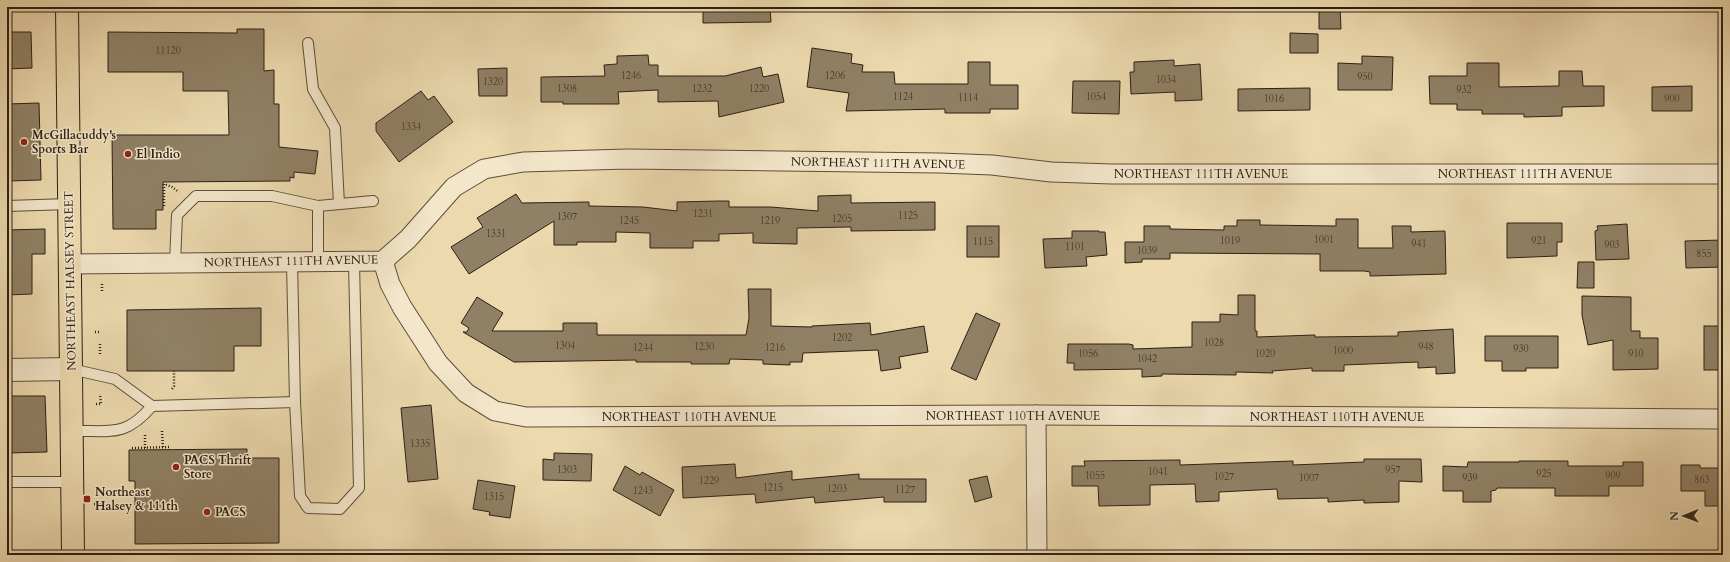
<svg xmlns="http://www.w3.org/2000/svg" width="1730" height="562" viewBox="0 0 1730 562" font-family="Cardo,serif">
	<rect width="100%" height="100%" fill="#ecd9ae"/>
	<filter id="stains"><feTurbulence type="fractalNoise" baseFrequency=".005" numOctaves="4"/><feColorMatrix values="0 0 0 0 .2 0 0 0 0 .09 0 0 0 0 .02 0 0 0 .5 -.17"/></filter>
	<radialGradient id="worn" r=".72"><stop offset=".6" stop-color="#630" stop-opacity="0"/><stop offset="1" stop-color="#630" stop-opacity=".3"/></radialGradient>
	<g fill="#908065" stroke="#2c2015">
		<path d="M703 7H770L771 22 703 23Z"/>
		<path d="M1319 7H1340L1341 29H1319Z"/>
		<path d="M237 29H264V71L274 70V104H279V147L318 151 315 174 294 172V178L290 177V181L163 182V210H156V229H113L112 135H229L228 91H183V72H108V32L237 33Z"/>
		<path d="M7 32H31L32 68 7 69Z"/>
		<path d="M1290 33 1318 34V53H1290Z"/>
		<path d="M812 48 852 54 851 63 863 65 862 72H894L895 84H968V62H990V85H1018V109H990V113H945V109L846 111 849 93 807 87Z"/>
		<path d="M648 55 649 65H658V76H725L761 67 763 77 778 74 784 102 719 117 718 101 658 102V90L618 92 619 104H563V102H541V77L605 76 604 65 617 64V56Z"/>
		<path d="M1362 56 1393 57 1392 90H1338V63L1362 64Z"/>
		<path d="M1174 60V66L1200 64 1202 100 1175 101V92L1131 94 1130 72H1134V62Z"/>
		<path d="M1467 63H1499V87L1559 86V71H1582L1583 86H1604V106L1562 107V116L1524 117V114H1482V110H1457V104H1430L1429 76H1467Z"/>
		<path d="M507 68V96H479L478 69Z"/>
		<path d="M1073 81H1120L1119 114 1072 113Z"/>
		<path d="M1692 86V111H1652V87Z"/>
		<path d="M1310 88V110L1238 111V89Z"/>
		<path d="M421 91 428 100 434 96 453 122 399 162 376 131V123Z"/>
		<path d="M39 103 41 180 7 181V104Z"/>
		<path d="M516 194 522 203 589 202V206L643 207 677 211V202L718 201H729V207H771L818 211V196L851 195V203L935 202V230L851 231V227L797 228V244L753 243V233L719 234V241H693V248H650V233L616 232V242H577V245H554V221L469 274 451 247 483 227 477 218Z"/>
		<path d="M1336 219H1358V248H1393L1392 226H1411V232L1445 231 1446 274 1370 276V272L1364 271H1320V254L1170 253V259H1142V262L1125 263V242H1144V226H1170V229L1224 230V226H1237V220H1260V225L1336 226Z"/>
		<path d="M1507 223H1562V242H1557V256L1507 258Z"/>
		<path d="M1627 224 1629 259 1596 260 1595 231 1598 230 1597 226Z"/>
		<rect x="967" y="226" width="32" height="31"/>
		<path d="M45 229V254H32V294L7 295V230Z"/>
		<path d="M1072 231H1099V232H1105L1107 255 1086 257 1087 266 1045 268 1043 239 1072 238Z"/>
		<path d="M1723 240V267L1686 268 1685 241Z"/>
		<path d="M1578 262H1594V288H1577Z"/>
		<path d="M748 289H771V326L812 327V326L870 323 871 335 924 326 928 352 899 357 901 368 881 371 878 350 803 353 802 362H790V365L763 364V360L730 359 729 364H691V362H636V360L514 362 463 332H467L469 328 461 323 477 297 503 313 492 331H563V323H597V335H746L749 318Z"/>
		<path d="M1238 295H1255V331H1257V337L1315 335V337L1398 336V332L1453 329 1455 373 1436 374V367L1418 368V362L1344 365V371H1312V368L1272 371 1273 373 1236 372V375L1162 374V376L1142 377V369L1074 370V363H1067L1068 344H1129L1133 345V349L1192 347V322H1220V314L1238 315Z"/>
		<path d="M1582 296 1631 297V331H1640V338H1658V369L1613 370V340L1588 345 1582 315Z"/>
		<path d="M261 308V346H234V371H127V310Z"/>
		<path d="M976 313 1000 324 976 380 951 369Z"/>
		<rect x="1704" y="326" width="19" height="44"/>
		<path d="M1485 336H1558V368H1526V371H1502V361H1485Z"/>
		<path d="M7 396H45L47 452 7 453Z"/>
		<path d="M431 405 438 479 408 482 401 408Z"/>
		<path d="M247 449V458H279V543L135 544V481H129V450Z"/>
		<path d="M554 453 592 454 591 481 543 480V459L554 460Z"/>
		<path d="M1364 459H1421L1422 482 1399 481V502L1364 503V500L1328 502V498L1278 499 1277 489 1219 492V501L1196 502 1195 484 1150 485V505L1099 506 1098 486H1072V466H1085L1084 461 1180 460V465L1293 461V465L1364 462Z"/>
		<path d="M1519 461H1568V466H1623V462H1643V486H1609V496H1555V488H1497L1496 490 1491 491V502H1463V491H1443V466L1467 467 1468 462H1519Z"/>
		<path d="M735 464 736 478 792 471V480L859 474V479H926V502H884V497L815 503 814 497 756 503 755 494 683 498 682 467Z"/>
		<path d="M1681 465H1700V468H1723V506H1705V491H1681Z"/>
		<path d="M625 466 640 475 642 472 674 490 660 516 613 490Z"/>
		<path d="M987 476 992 497 975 502 969 480Z"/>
		<path d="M478 480 515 486 510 518 489 515 490 512 473 509Z"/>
	</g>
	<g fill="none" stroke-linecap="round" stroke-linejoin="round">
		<g stroke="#5c4e3b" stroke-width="12">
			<g id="service">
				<path d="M308 43 313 89 335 128 339 204"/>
				<path d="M7 206 69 204"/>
				<path d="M292 262 295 402 300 496 308 508 340 509 359 488 354 262"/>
				<path d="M318 262V206L373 201"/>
				<path d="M175 263 177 215 196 196H272L318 206"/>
				<path d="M71 369 115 379 152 406 295 402"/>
				<path d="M72 431C110 430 125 438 152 406"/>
				<path d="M7 482H73"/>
			</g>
		</g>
		<g stroke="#5c4e3b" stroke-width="21">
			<g id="minor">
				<path d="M383 261 390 284 402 307 438 363 466 393 495 411 526 417 1036 415 1723 419"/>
				<path d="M70 264 383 261 408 239 454 187 484 169 523 162 628 159 940 163 992 165 1051 172 1112 174H1723"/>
				<path d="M1036 415 1037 555"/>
			</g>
		</g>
		<g stroke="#5c4e3b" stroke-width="24">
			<path id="tertiary" d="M7 370 71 369"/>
		</g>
		<g stroke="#2c2015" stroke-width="24">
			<path id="primary" d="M67 7 73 555"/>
		</g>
		<g stroke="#2c2015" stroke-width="2.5" stroke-dasharray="1 2" stroke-linecap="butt">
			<path d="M164 206V184L172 187 179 192"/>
			<path d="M102 284V292"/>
			<path d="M95 332H100"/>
			<path d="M100 344V355"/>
			<path d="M172 389 174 386V371"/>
			<path d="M96 404H101L100 394"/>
			<path d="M162 431 163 448"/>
			<path d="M132 448 171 447"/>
			<path d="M145 448V434"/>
			<path d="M94 504H102"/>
		</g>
		<use href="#service" stroke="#f3e6ca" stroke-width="10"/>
		<use href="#minor" stroke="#f3e6ca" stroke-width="19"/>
		<use href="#tertiary" stroke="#f3e6ca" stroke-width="22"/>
		<use href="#primary" stroke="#ecd9ae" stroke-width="22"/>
	</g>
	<g fill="#8f2418" stroke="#f3e6ca" stroke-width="1.5">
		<circle cx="24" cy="142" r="4"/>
		<circle cx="128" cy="154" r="4"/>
		<circle cx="176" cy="467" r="4"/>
		<rect x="83" y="495" width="8" height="8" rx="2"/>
		<circle cx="207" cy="512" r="4"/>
	</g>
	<g text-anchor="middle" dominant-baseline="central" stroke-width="3" stroke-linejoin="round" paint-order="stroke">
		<g font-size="10" fill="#453829">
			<text x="168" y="51">11120</text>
			<text x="631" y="76">1246</text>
			<text x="835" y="76">1206</text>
			<text x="1365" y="77">950</text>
			<text x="1166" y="80">1034</text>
			<text x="493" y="82">1320</text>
			<text x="567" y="89">1308</text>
			<text x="702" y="89">1232</text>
			<text x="759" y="89">1220</text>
			<text x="1464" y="90">932</text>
			<text x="903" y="97">1124</text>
			<text x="1096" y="97">1054</text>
			<text x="968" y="98">1114</text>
			<text x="1274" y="99">1016</text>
			<text x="1672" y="99">900</text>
			<text x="411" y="127">1334</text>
			<text x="703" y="214">1231</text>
			<text x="908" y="216">1125</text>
			<text x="567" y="217">1307</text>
			<text x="842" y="219">1205</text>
			<text x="629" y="221">1245</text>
			<text x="770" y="221">1219</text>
			<text x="496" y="234">1331</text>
			<text x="1324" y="240">1001</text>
			<text x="1230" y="241">1019</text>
			<text x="1539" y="241">921</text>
			<text x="983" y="242">1115</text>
			<text x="1419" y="244">941</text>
			<text x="1612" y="245">903</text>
			<text x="1075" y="247">1101</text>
			<text x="1147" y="251">1039</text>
			<text x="1704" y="254">855</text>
			<text x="842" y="338">1202</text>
			<text x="1214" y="343">1028</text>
			<text x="565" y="346">1304</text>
			<text x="704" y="347">1230</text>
			<text x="1426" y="347">948</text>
			<text x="643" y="348">1244</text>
			<text x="775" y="348">1216</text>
			<text x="1521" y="349">930</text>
			<text x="1343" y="351">1000</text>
			<text x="1088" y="354">1056</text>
			<text x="1265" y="354">1020</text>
			<text x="1636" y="354">910</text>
			<text x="1147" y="359">1042</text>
			<text x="420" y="444">1335</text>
			<text x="567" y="470">1303</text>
			<text x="1393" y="470">957</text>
			<text x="1158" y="472">1041</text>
			<text x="1544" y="474">925</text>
			<text x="1095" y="476">1055</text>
			<text x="1613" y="476">909</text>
			<text x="1224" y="477">1027</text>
			<text x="1309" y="478">1007</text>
			<text x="1470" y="478">939</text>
			<text x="1702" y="480">863</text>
			<text x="709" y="481">1229</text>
			<text x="773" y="488">1215</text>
			<text x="837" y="489">1203</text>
			<text x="905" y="490">1127</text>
			<text x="643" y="491">1243</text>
			<text x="494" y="497">1315</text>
		</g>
		<g font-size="12" font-weight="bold" fill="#2c2015" stroke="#f3e6ca" text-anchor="start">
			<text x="32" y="135">McGillacuddy's<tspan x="32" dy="14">Sports Bar</tspan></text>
			<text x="136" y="154">El Indio</text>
			<text x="184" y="460">PACS Thrift<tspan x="184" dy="14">Store</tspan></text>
			<text x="95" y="492">Northeast<tspan x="95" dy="14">Halsey &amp; 111th</tspan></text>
			<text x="215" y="512">PACS</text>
		</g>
		<g font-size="12" fill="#2c2015" stroke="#f3e6ca">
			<text transform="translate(878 163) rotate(1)">NORTHEAST 111TH AVENUE</text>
			<text x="1201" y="174">NORTHEAST 111TH AVENUE</text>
			<text x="1525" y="174">NORTHEAST 111TH AVENUE</text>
			<text transform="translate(291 261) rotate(-1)">NORTHEAST 111TH AVENUE</text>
			<text transform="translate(70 281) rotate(-91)">NORTHEAST HALSEY STREET</text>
			<text x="1013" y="416">NORTHEAST 110TH AVENUE</text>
			<text x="689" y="417">NORTHEAST 110TH AVENUE</text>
			<text x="1337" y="417">NORTHEAST 110TH AVENUE</text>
		</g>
	</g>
	<rect width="1730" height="562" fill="none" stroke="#ecd9ae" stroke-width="24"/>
	<rect x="8" y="8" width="1714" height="546" fill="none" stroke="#2c2015" stroke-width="2"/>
	<rect x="12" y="12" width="1706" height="538" fill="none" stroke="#2c2015"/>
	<g transform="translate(1684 516) rotate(269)" stroke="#f3e6ca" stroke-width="3" paint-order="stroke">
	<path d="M0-3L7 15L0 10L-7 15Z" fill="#2c2015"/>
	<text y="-6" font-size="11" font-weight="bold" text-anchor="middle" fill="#2c2015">N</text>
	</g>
	<rect width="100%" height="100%" filter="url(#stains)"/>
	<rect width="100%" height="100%" fill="url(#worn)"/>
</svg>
